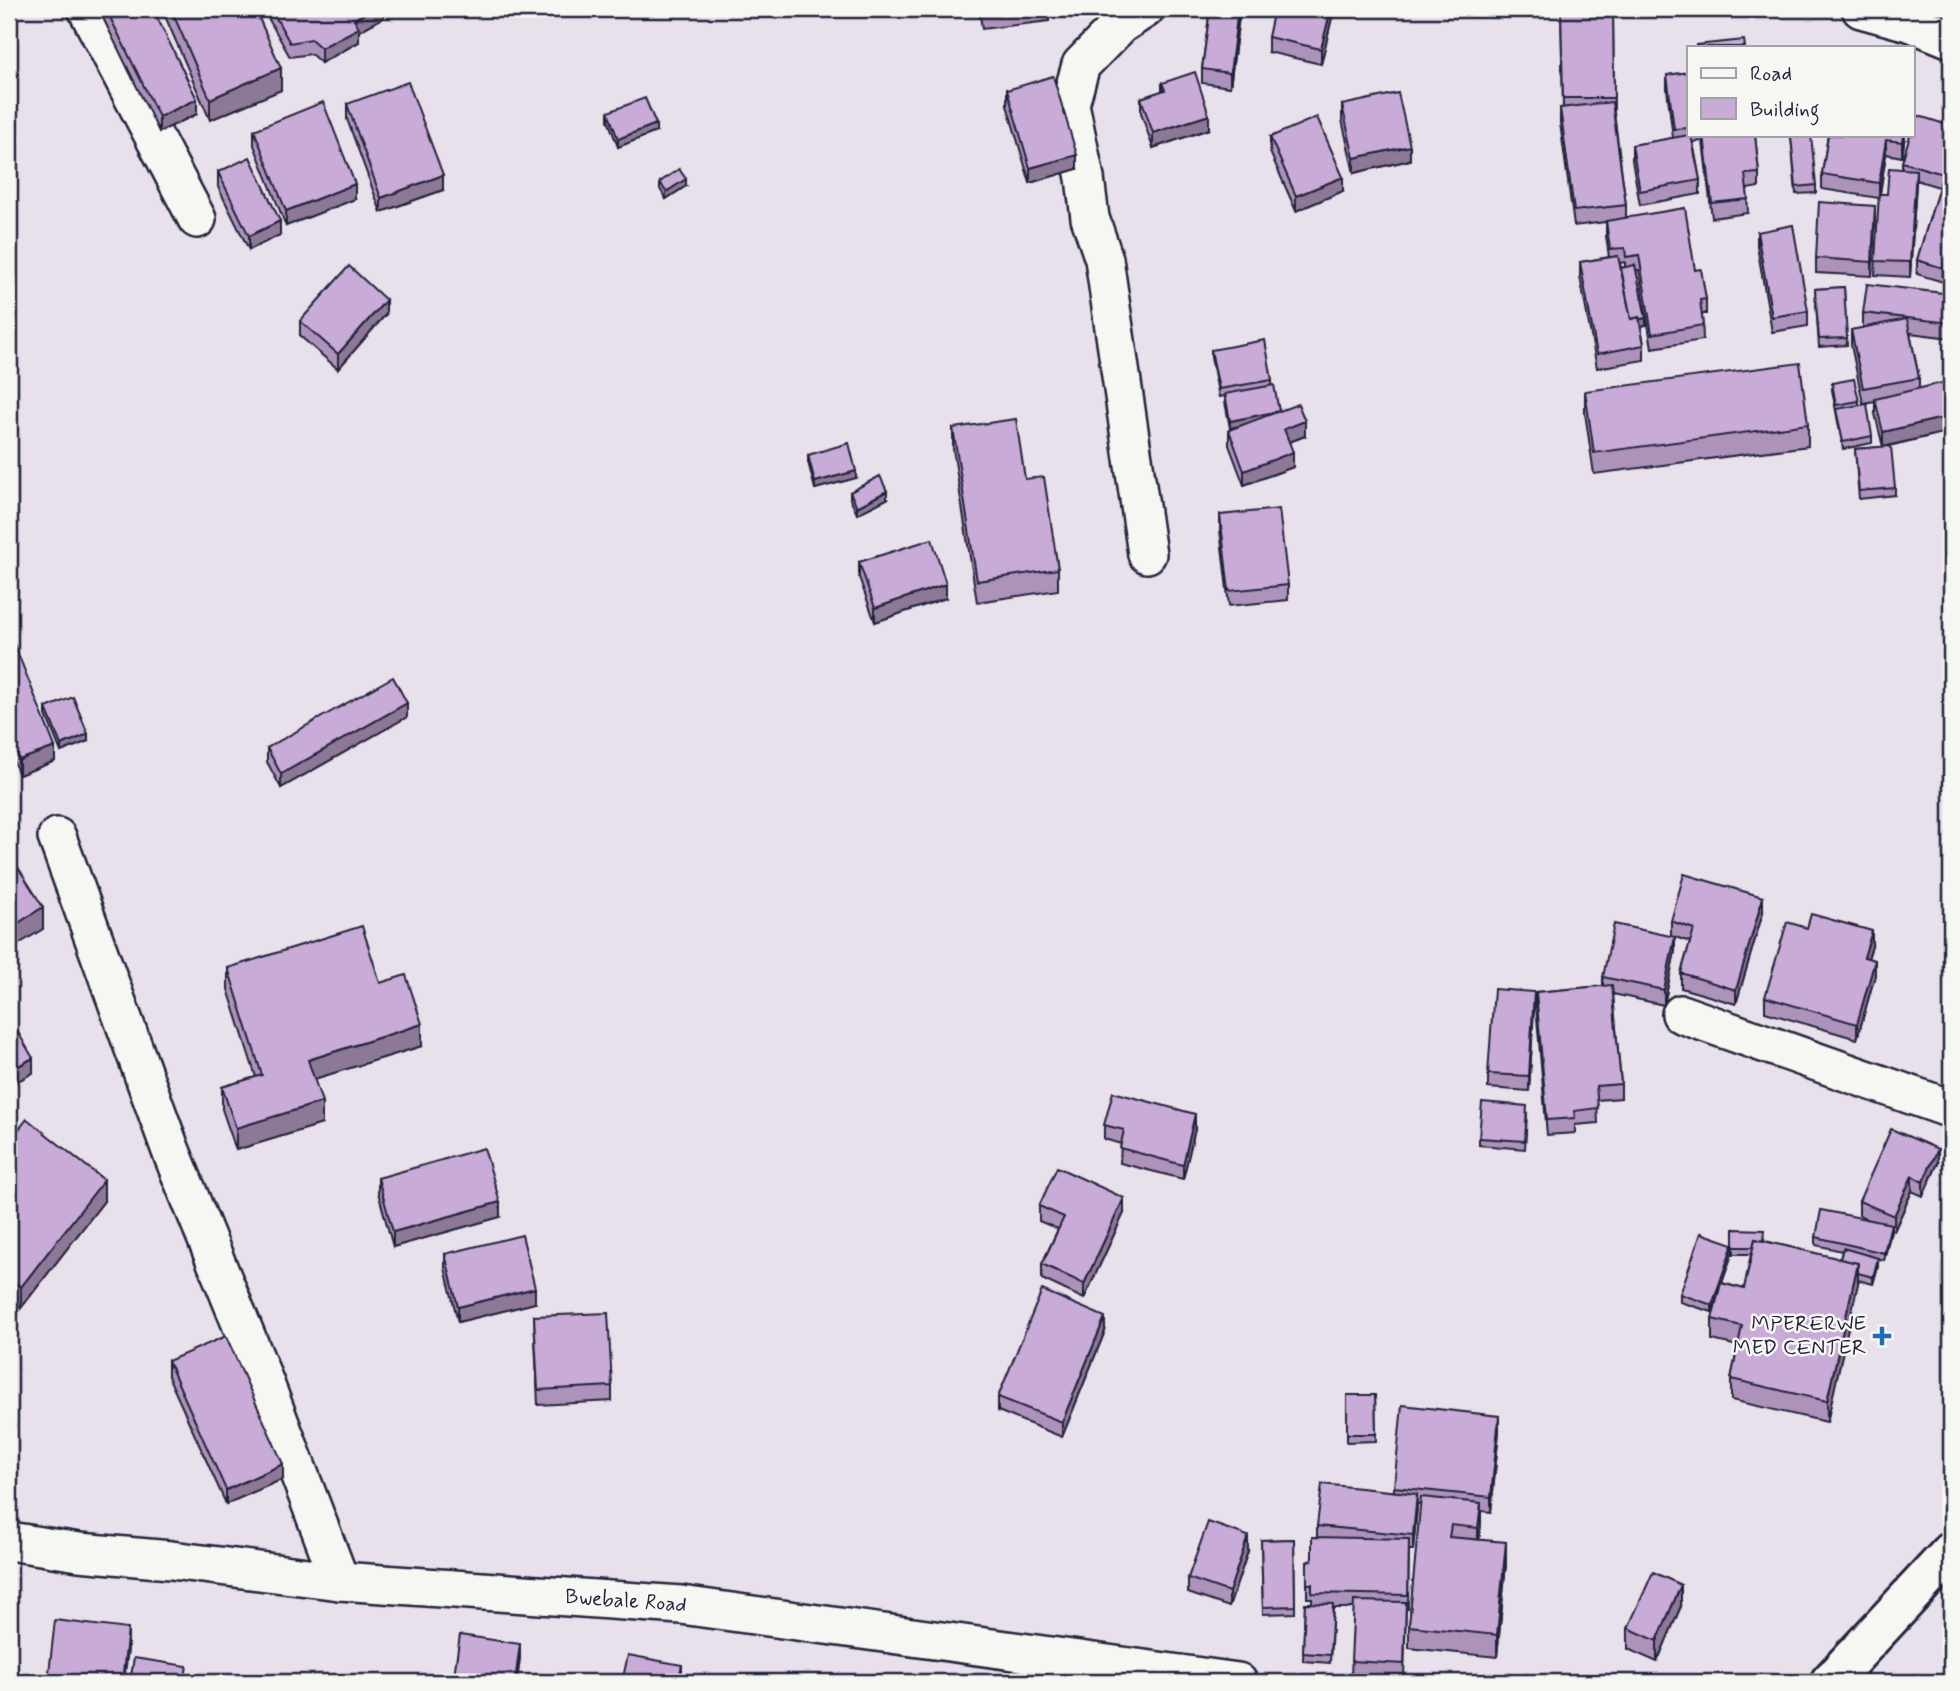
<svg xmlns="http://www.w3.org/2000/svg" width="1960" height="1691" viewBox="0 0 1960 1691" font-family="Mynerve,sans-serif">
	<rect width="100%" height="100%" fill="#e8e0ea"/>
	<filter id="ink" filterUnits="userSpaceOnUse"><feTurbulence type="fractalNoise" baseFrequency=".0143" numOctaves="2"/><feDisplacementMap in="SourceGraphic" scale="14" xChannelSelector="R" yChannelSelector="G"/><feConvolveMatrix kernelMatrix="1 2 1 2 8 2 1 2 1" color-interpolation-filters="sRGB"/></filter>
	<g filter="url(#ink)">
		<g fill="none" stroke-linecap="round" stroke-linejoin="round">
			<g stroke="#22223b" stroke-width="42">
				<g id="minor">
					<path d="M87 9 197 219"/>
					<path d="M1145 9 1120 25 1081 65 1070 104 1085 178 1090 218 1104 259 1147 554"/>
					<path d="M1861 9 1912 23 1951 39"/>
					<path d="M57 837 171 1151 259 1368 340 1581"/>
					<path d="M1681 1014 1951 1109"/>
					<path id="s1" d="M9 1541 79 1552 171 1560 340 1581 681 1605 1238 1682"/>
				</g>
			</g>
			<g stroke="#22223b" stroke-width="44">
				<path id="primary" d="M1830 1682 1951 1552"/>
			</g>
			<use href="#minor" stroke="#f6f6f2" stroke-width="37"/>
			<use href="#primary" stroke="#f6f6f2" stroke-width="38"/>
		</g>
		<g fill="#ad93ba" stroke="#22223b" stroke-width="2" fill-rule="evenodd">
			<path d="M102 9H153L197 114 159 132 102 16Z"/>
			<path d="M162 9H255L281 90 210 120Z"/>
			<path d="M263 9H383V18L359 31V42L321 63 311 54 290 57Z"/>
			<path d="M979 9H1049V21L982 29Z"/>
			<path d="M1210 9H1240L1230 87 1202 83V69Z"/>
			<path d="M1334 9 1321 64 1268 52V37Z"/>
			<path d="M1561 10H1613L1614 113 1626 205V218L1695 270 1706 299V314H1702L1703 340 1652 348 1639 270H1636L1646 325 1641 326 1644 345V360L1597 368 1580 277V262L1609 257 1606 236V222L1574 226 1560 123V108H1563ZM1625 262V267L1621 268 1620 263Z"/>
			<path d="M1689 72V135H1755L1759 173V187L1747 189 1748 213 1712 218 1703 141 1693 142 1700 180V194L1640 205 1632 160V145L1673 138 1667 89V75Z"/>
			<path d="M1162 83 1209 129 1153 148 1141 113V98L1162 91Z"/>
			<path d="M1007 90 1077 169 1030 183 1007 105Z"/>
			<path d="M347 104 443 190 381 212 347 119Z"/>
			<path d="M1342 105 1410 160 1354 173 1342 120Z"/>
			<path d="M608 112 656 132 618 147 608 120Z"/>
			<path d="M1951 126 1943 282 1917 274V260L1939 187 1916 180 1910 277 1875 275 1879 198 1822 189V174L1828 135H1905L1902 157 1886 154 1880 194H1887L1902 169V162Z"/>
			<path d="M254 130 355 199 286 226 254 145Z"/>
			<path d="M1791 136 1816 185V193L1796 194Z"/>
			<path d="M1270 137 1343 191 1296 211 1270 152Z"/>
			<path d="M218 172 280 235 249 250 218 187Z"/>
			<path d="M660 182 686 186 666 199 660 189Z"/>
			<path d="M1875 220 1872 276 1816 273V258Z"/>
			<path d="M1757 232 1808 311V326L1772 332 1757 246Z"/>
			<path d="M1844 287 1847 345 1819 347 1815 289Z"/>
			<path d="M1951 294V338L1910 333 1919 378V389L1951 388V431L1885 447 1895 488V495L1859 499 1855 449 1883 447 1875 414V401L1863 403 1851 345V330L1863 328V313Z"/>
			<path d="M386 314 338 369 300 336V321Z"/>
			<path d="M1211 350 1272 380V385L1279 411 1305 436 1289 442 1293 467 1244 485 1229 445V430L1236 427 1230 428 1225 402V396L1219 397 1211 357Z"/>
			<path d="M1832 383 1859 401V405L1872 436V443L1843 449 1832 390Z"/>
			<path d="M1585 391 1808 424V446L1594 474 1585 413Z"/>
			<path d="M953 428 1025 479 1058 569V590L977 602 953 449Z"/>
			<path d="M808 455 856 478 815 489 808 462Z"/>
			<rect x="1946" y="462" width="5" height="67"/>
			<path d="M850 492 887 499 857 514 850 499Z"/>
			<path d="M1220 515 1288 585V600L1229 606 1220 530Z"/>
			<path d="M859 562 946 598 875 622 859 577Z"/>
			<path d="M9 631 55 761 19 775 9 750Z"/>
			<path d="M46 708 88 741 61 752 46 715Z"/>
			<path d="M407 717 281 788 267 762V748Z"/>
			<path d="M1763 912 1736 1004 1681 988V973L1690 942 1675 937V951L1664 1005 1613 994 1621 1084V1098L1597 1100 1598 1123 1575 1125V1133L1547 1135 1536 1006V992L1603 986V977L1671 936V921Z"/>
			<path d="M1872 946 1868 958 1875 975 1857 1039 1765 1012V997Z"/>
			<path d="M228 968 380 983 422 1046 314 1079 322 1124 236 1150 222 1109V1087L256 1077 228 989Z"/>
			<path d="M1534 1007 1529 1091 1488 1088V1074Z"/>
			<path d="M1527 1114 1525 1149 1479 1145V1138Z"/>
			<path d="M1104 1125 1195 1129 1183 1179 1120 1163 1121 1144 1104 1139Z"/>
			<path d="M9 1142 104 1201 21 1308 9 1299Z"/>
			<path d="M1938 1163 1923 1196 1912 1191 1894 1231 1891 1229 1884 1260 1878 1259V1266L1873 1284 1858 1280 1827 1422 1731 1400V1379L1738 1346 1712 1340V1319L1718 1294 1712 1312 1680 1302V1294L1733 1251 1722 1283 1744 1289 1751 1254H1734V1229L1765 1241 1840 1259 1842 1251 1816 1245V1237L1869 1220 1859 1215V1201Z"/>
			<path d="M378 1178 500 1217 393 1247 378 1192Z"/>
			<path d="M1039 1206 1124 1213 1084 1299 1042 1279V1264L1058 1229 1039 1221Z"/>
			<path d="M445 1254 535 1303 458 1322 445 1268Z"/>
			<path d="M534 1316 612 1386V1401L538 1405Z"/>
			<path d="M1105 1331 1062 1437 998 1411V1397Z"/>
			<path d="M168 1361 283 1479 226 1504 168 1376Z"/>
			<path d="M1347 1395H1375L1376 1441 1347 1442Z"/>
			<path d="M1499 1431 1491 1512 1481 1511V1524L1479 1540 1506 1564 1497 1657 1409 1648V1626L1421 1504H1417L1413 1550H1409L1408 1609H1406L1404 1678 1351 1676 1354 1608H1333L1330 1663 1303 1661 1305 1603H1312V1598H1307V1562L1312 1560 1317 1537V1526L1394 1492V1487Z"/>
			<path d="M1294 1539 1295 1613 1263 1614 1261 1540Z"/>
			<path d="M1248 1551 1229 1607 1188 1593V1578Z"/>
			<path d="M1681 1606 1657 1662 1628 1649V1628Z"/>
		</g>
		<g fill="#8d7897" stroke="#22223b" stroke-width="2">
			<path d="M373 9H383V18L359 31V42L321 63V48L354 19Z"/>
			<path d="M1238 9H1240L1230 87V73Z"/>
			<path d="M1331 9H1334L1321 64V49Z"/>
			<path d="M281 68V90L210 120V99Z"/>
			<path d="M197 99V114L159 132V117Z"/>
			<path d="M1209 115V129L1153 148V133Z"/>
			<path d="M656 124V132L618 147V139Z"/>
			<path d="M1903 135H1905L1902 157V142Z"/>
			<path d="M1886 140V154L1879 198V183Z"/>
			<path d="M1410 146V160L1354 173V158Z"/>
			<path d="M1077 155V169L1030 183V168Z"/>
			<path d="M1916 170V184L1910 277V262Z"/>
			<path d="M443 175V190L381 212V198Z"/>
			<path d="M1343 177V191L1296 211V196Z"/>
			<path d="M686 179V186L666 199V192Z"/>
			<path d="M355 184V199L286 226V211Z"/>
			<path d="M1875 206V220L1872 276V262Z"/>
			<path d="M280 221V235L249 250V236Z"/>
			<path d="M1951 241V255L1943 282V268Z"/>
			<path d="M386 300V314L338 369V354Z"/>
			<path d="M1646 318V325L1631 328V321Z"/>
			<path d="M1279 411V418L1230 428V421Z"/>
			<path d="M1951 416V431L1883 447V432Z"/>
			<path d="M1305 421V436L1284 444V429Z"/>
			<path d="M1293 452V467L1244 485V471Z"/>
			<path d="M856 471V478L815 489V482Z"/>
			<path d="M887 491V499L857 514V507Z"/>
			<path d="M946 584V598L875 622V608Z"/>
			<path d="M407 703V717L281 788V774Z"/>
			<path d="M88 734V741L61 752V745Z"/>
			<path d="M55 747V761L19 775V760Z"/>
			<path d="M1763 897V912L1736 1004V990Z"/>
			<path d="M43 907V929L9 950V929Z"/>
			<path d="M1872 931V946L1864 971V957Z"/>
			<path d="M1675 937V951L1664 1005V990Z"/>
			<path d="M1875 960V975L1857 1039V1024Z"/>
			<path d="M1534 992V1007L1529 1091V1076Z"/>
			<path d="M422 1024V1046L308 1081V1060Z"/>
			<path d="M33 1058V1073L9 1086V1071Z"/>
			<path d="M322 1102V1124L236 1150V1128Z"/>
			<path d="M1195 1114V1129L1183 1179V1165Z"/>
			<path d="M1938 1149V1163L1923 1196V1182Z"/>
			<path d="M1912 1176V1191L1894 1231V1216Z"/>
			<path d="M104 1180V1201L21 1308V1287Z"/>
			<path d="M1124 1198V1213L1084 1299V1284Z"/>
			<path d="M500 1202V1217L393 1247V1232Z"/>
			<path d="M1891 1224V1232L1884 1260V1253Z"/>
			<path d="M1733 1244V1251L1712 1312V1305Z"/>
			<path d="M1878 1258V1266L1873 1284V1277Z"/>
			<path d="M1858 1263V1284L1827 1422V1401Z"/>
			<path d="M535 1288V1303L458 1322V1307Z"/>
			<path d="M1105 1317V1331L1062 1437V1422Z"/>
			<path d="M1499 1416V1431L1491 1512V1497Z"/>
			<path d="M283 1464V1479L226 1504V1490Z"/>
			<path d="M1417 1494V1509L1413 1550V1535Z"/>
			<path d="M1481 1503V1524L1478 1549V1528Z"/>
			<path d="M1248 1536V1551L1229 1607V1592Z"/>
			<path d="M1506 1542V1564L1497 1657V1635Z"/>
			<path d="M1681 1585V1606L1657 1662V1641Z"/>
			<path d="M128 1629V1650L124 1682H122Z"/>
			<path d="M520 1644V1659L517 1682H515Z"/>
			<path d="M682 1665V1680L681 1682H678Z"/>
		</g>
		<g fill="#c9abd8" stroke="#22223b" stroke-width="2">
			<path d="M106 9H153L197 99 159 117Z"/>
			<path d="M171 9H255L281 68 210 99Z"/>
			<path d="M271 9H373L354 19 359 28 321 48 311 39 290 43Z"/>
			<path d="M981 9H1027L982 14Z"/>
			<path d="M1210 9H1238L1230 73 1202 69Z"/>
			<path d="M1274 9H1331L1321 49 1268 37Z"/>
			<path d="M1561 10H1613L1614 98H1563Z"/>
			<path d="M1744 40 1745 47H1696V45Z"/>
			<path d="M1195 72 1209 115 1153 133 1141 98 1165 90 1162 83Z"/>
			<path d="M1689 72V128L1674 129 1667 75Z"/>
			<path d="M1053 76 1077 155 1030 168 1007 90Z"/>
			<path d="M408 82 443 175 381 198 347 104Z"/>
			<path d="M1398 93 1410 146 1354 158 1342 105Z"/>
			<path d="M645 98 656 124 618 139 608 112Z"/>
			<path d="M323 102 355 184 286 211 254 130Z"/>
			<path d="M1612 102 1626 205 1574 211 1560 108Z"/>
			<path d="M1916 115 1951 126V241L1943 268 1917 260 1943 174 1902 162 1910 135H1913V126Z"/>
			<path d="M1317 117 1343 177 1296 196 1270 137Z"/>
			<path d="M1689 135H1691L1700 180 1640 191 1632 145Z"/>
			<path d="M1704 135H1755L1759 173 1745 174 1748 199 1712 203Z"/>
			<path d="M1803 135H1811L1816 185 1796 187 1791 136Z"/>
			<path d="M1828 135H1903L1902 142 1886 140 1879 183 1822 174Z"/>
			<path d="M250 157 280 221 249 236 218 172Z"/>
			<path d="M1889 168 1916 170 1910 262 1875 261 1879 194H1887Z"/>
			<path d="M679 169 686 179 666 192 660 182Z"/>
			<path d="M1819 202 1875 206 1872 262 1816 258Z"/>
			<path d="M1685 208 1695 270 1701 269 1706 299 1700 300 1703 325 1652 334 1639 255 1626 257 1625 248 1610 249 1606 221Z"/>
			<path d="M1793 225 1808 311 1772 317 1757 232Z"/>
			<path d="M1618 256 1631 319 1639 317 1644 345 1597 354 1580 262Z"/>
			<path d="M1635 265 1646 318 1640 319 1639 317 1631 319 1621 268Z"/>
			<path d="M349 266 386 300 338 354 300 321Z"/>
			<path d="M1867 284 1951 294V323L1863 313Z"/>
			<path d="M1844 287 1847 338 1819 339 1815 289Z"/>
			<path d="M1907 319 1919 378 1863 388 1851 330Z"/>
			<path d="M1265 340 1272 380 1219 389 1211 350Z"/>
			<path d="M1800 363 1808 424 1594 453 1585 391Z"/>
			<path d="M1854 379 1859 401 1836 405 1832 383Z"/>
			<path d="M1950 381 1951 388V416L1883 432 1875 399Z"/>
			<path d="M1274 385 1279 411 1230 421 1225 394Z"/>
			<path d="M1298 404 1305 421 1284 429 1293 452 1244 471 1229 430Z"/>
			<path d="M1867 404 1872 436 1843 442 1836 409Z"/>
			<path d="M1016 419 1025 479 1044 477 1058 569 977 581 953 428Z"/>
			<path d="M849 443 856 471 815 482 808 455Z"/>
			<path d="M1891 446 1895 488 1859 491 1855 449Z"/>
			<rect x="1946" y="462" width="5" height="53"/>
			<path d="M880 476 887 491 857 507 850 492Z"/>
			<path d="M1279 509 1288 585 1229 591 1220 515Z"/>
			<path d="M932 539 946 584 875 608 859 562Z"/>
			<path d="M9 631 55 747 19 760 9 735Z"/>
			<path d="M393 677 407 703 281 774 267 748Z"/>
			<path d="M73 697 88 734 61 745 46 708Z"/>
			<path d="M9 853 43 907 9 929Z"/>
			<path d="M1684 874 1763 897 1736 990 1681 973 1694 929 1671 921Z"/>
			<path d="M1811 914 1872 931 1864 957 1875 960 1857 1024 1765 997 1787 922 1807 928Z"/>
			<path d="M1614 924 1675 937 1664 990 1603 977Z"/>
			<path d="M362 926 380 983 406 975 422 1024 308 1060 322 1102 236 1128 222 1087 262 1075 228 968Z"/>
			<path d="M1612 985 1621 1084 1596 1086 1598 1108 1574 1111 1575 1118 1547 1120 1536 992Z"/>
			<path d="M1494 989 1534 992 1529 1076 1488 1074Z"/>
			<path d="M9 1017 33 1058 9 1071Z"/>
			<path d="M1113 1092 1195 1114 1183 1165 1120 1148 1124 1130 1104 1125Z"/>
			<path d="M1482 1102 1527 1106 1525 1141 1479 1138Z"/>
			<path d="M27 1119 104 1180 21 1287 9 1278V1142Z"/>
			<path d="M1891 1129 1938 1149 1923 1182 1912 1176 1894 1216 1859 1201Z"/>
			<path d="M484 1148 500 1202 393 1232 378 1178Z"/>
			<path d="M1057 1167 1124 1198 1084 1284 1042 1264 1064 1217 1039 1206Z"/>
			<path d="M1821 1210 1891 1224 1884 1253 1816 1237Z"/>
			<path d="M1734 1229 1765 1230 1764 1241 1755 1239 1753 1247H1734Z"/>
			<path d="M1701 1233 1733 1244 1712 1305 1680 1294Z"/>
			<path d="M522 1235 535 1288 458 1307 445 1254Z"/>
			<path d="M1755 1239 1858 1263 1827 1401 1731 1379 1742 1326 1712 1319 1721 1283 1744 1289Z"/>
			<path d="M1843 1248 1878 1258 1873 1277 1858 1273V1263L1840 1259Z"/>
			<path d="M1042 1290 1105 1317 1062 1422 998 1397Z"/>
			<path d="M608 1313 612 1386 538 1390 534 1316Z"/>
			<path d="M226 1336 283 1464 226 1490 168 1361Z"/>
			<path d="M1347 1395H1375L1376 1434H1347Z"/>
			<path d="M1402 1405 1499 1416 1491 1497 1394 1487Z"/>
			<path d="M1322 1484 1417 1494 1413 1535 1317 1526Z"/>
			<path d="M1421 1497 1481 1503 1478 1528 1451 1525 1449 1537 1506 1542 1497 1635 1409 1626Z"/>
			<path d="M1208 1522 1248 1536 1229 1592 1188 1578Z"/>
			<path d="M1312 1537 1409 1539 1408 1595 1312 1593V1584H1307V1562L1312 1560Z"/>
			<path d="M1294 1539 1295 1606 1263 1607 1261 1540Z"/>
			<path d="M1653 1572 1681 1585 1657 1641 1628 1628Z"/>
			<path d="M1354 1601 1406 1602 1404 1664 1351 1661Z"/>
			<path d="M1305 1603 1333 1604 1330 1655 1303 1653Z"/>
			<path d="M55 1620 128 1629 122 1682H48Z"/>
			<path d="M460 1635 520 1644 515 1682H453Z"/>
			<path d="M628 1655 682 1665 678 1682H622Z"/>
			<path d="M134 1658 187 1666 184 1682H130Z"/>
		</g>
	</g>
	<path fill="#1f6fb2" stroke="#f6f6f2" stroke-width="2.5" d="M1878.5 1325.5h7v7h7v7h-7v7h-7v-7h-7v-7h7z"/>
	<g text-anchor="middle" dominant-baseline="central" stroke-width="5" stroke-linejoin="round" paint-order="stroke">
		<g font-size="21" fill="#22223b" stroke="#f6f6f2" text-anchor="end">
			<text x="1866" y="1324">MPERERWE<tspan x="1866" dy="24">MED CENTER</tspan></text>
		</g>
		<g font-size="21" fill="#22223b" stroke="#f6f6f2">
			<text stroke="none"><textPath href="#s1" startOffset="620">Bwebale Road</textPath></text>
		</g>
	</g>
	<rect width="1960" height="1691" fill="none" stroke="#f6f6f2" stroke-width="35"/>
	<rect x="18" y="18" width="1925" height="1656" fill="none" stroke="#22223b" stroke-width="2.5" filter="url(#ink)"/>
	<rect x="1687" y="46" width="228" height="91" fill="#f6f6f2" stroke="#a1a1a9" stroke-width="2"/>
	<rect x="1701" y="68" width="35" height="10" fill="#f6f6f2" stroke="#a1a1a9" stroke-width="2"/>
	<text x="1750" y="80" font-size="21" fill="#22223b">Road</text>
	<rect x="1701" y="98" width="35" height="21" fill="#c9abd8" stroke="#a1a1a9" stroke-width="2"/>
	<text x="1750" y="116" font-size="21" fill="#22223b">Building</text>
</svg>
